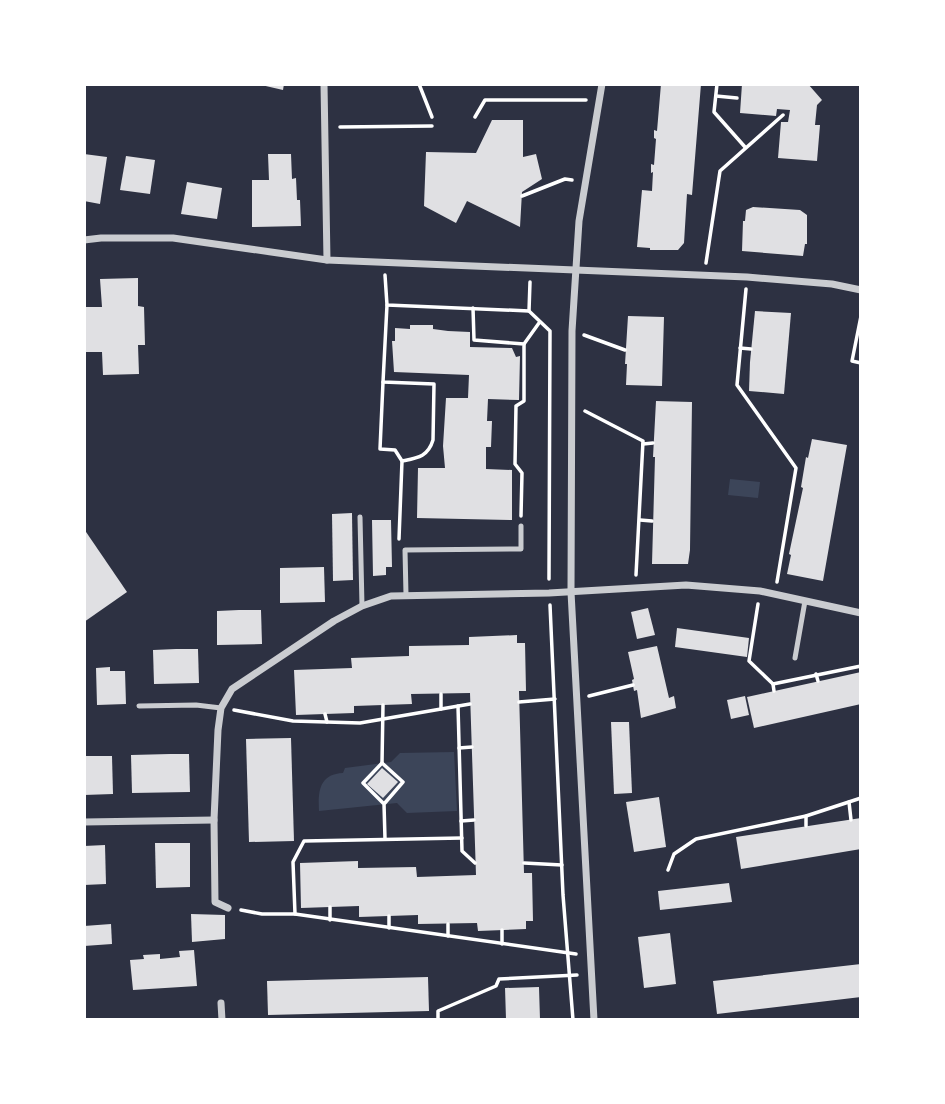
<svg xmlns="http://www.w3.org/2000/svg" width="945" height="1104" viewBox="0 0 945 1104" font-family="Commissioner,sans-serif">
	<rect width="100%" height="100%" fill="#2d3142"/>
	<g fill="#3c4559">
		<path d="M730 479 760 482 758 498 728 495Z"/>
		<path d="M454 752 457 811 407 813 397 803 319 811C318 792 319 774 343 773L345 768 391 762 400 753Z"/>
	</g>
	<g fill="#e0e0e3">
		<path d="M257 84H284L283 90Z"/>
		<path d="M661 84H701L692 195 687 194 684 243 678 250H650V248L637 247 642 190 652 191 653 172 651 173V164L654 165 656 139 654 138V130L657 131Z"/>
		<path d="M742 84H808L822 100 817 105 815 125H820L817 161 778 158 781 122H788L790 110 777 109 776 116 740 113Z"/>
		<path d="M492 120H523V157L536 154 542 179 522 192 520 227 467 201 456 223 424 206 426 152 476 153Z"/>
		<path d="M84 154 107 157 100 204 84 201Z"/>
		<path d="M268 154H291L292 179 296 178 297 200H300L301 226 252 227V180H269Z"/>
		<path d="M126 156 155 160 150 194 120 190Z"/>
		<path d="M187 182 222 188 217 219 181 214Z"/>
		<path d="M753 207 800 210 807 215V244H805L803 256 742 251 743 221H745L746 210Z"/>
		<path d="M138 278V306L144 307 145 345H138L139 374 103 375 102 352H84V307H102L100 279Z"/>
		<path d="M755 311 791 313 784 394 749 391 750 362Z"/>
		<path d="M628 316 664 317 662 386 626 385 627 364H625Z"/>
		<path d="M410 325H433V329L448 331 470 332V347L512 348 516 357 520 356 519 400 488 399 487 421H492L491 447H486V469L512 470V520L417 518 418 468H445L443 446 446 398H468L469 375 394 372 392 341H395V328L410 329Z"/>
		<path d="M656 401 692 402 690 550 688 564H652L655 457H653Z"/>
		<path d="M812 439 847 445 823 581 787 574 791 555 789 554 803 488 801 487 806 457 808 458Z"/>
		<path d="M352 513 353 580 333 581 332 514Z"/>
		<path d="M372 520H391L392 567H386V575L373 576Z"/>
		<path d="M84 529 127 592 84 622Z"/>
		<path d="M324 567 325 602 280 603V568Z"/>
		<path d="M648 608 655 635 637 639 631 612Z"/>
		<path d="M239 610H261L262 644 217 645V611Z"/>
		<path d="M677 628 749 638 747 657 675 647Z"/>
		<path d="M517 635V643H525L526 691H519L524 873H532L533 921H526V929L478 931 477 923 418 924V915L359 917V906L301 908 300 863 358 861V868L416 867 417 877 476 875 470 693 411 694 412 704 354 706V713L296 715 294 670 352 668 351 658 409 656V646L469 645V637Z"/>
		<path d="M657 646 669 698 674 696 676 708 641 718 637 690 634 691 632 680 634 679 628 652Z"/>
		<path d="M176 649H198L199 683 154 684 153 650Z"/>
		<path d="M110 667V671H125L126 704 97 705 96 668Z"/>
		<path d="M861 672V704L754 728 747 697Z"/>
		<path d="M745 696 749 715 731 719 727 700Z"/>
		<path d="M611 722H629L632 793 614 794Z"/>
		<path d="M291 738 294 841 249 842 246 739Z"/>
		<path d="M170 754H189L190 792 132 793 131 755Z"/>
		<path d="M84 756H112L113 794 84 795Z"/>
		<path d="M382 768 398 782 383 798 367 784Z"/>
		<path d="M659 797 666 847 634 852 626 802Z"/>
		<path d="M861 818V849L741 869 736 837Z"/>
		<path d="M155 843H190V887L156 888Z"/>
		<path d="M105 845 106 884 84 885V846Z"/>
		<path d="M729 883 732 902 660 910 658 891Z"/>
		<path d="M191 914 225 915V939L192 942Z"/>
		<path d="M111 924 112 944 84 946V926Z"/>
		<path d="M670 933 676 984 644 988 638 937Z"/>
		<path d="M194 950 197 986 133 990 130 960 144 959 143 955 160 954V959L180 957 179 951Z"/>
		<path d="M861 964V997L717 1014 713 981Z"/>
		<path d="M428 977 429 1011 268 1015 267 981Z"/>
		<path d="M539 987 540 1020H506L505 988Z"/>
	</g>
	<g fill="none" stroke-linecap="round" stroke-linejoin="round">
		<g stroke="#fff" stroke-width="3.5">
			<path d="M419 84 432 117"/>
			<path d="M717 84 714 112 745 147"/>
			<path d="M716 96 737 98"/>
			<path d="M475 117 485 100H586"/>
			<path d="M340 127 432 126"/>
			<path d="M522 196 565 179 572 180"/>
			<path d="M706 263 720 171 783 115"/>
			<path d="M385 275 387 305 529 311 550 331 549 579"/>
			<path d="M746 289 737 385 796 468 777 582"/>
			<path d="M387 305 383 382 434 384 433 440C428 457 417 458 402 461"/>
			<path d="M473 308 474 340 524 344V401L516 406 515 464 522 473 521 516"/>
			<path d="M529 311 530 282"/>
			<path d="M861 316 852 361 861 363"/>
			<path d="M584 335 625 350"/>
			<path d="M524 344 539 323"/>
			<path d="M740 348 751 349"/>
			<path d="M383 382 380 449 395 450 402 461 399 539"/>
			<path d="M585 411 643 441 636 575"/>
			<path d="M643 444 653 443"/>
			<path d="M640 520 652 521"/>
			<path d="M758 604 749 661 773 684 861 666"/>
			<path d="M550 605 563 895 573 1020"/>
			<path d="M816 674 818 681"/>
			<path d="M773 684 774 691"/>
			<path d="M441 694V709"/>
			<path d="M589 696 633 685"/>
			<path d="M519 702 555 699"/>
			<path d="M458 706 462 851 475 863"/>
			<path d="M234 710 293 721 360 723 470 704"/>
			<path d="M325 714 327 722"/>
			<path d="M459 748 472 747"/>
			<path d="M382 763 383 705"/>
			<path d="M849 802 851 820"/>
			<path d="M384 804 363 783 382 763 403 782 384 804 385 839"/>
			<path d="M806 816V826"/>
			<path d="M461 821 474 820"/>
			<path d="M524 863 562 865"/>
			<path d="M668 870 674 854 696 839 806 816 861 798"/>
			<path d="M330 907V920"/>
			<path d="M241 910 262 914H295L576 954"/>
			<path d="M295 914 293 862 304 841 462 838"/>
			<path d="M389 916V928"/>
			<path d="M448 924V936"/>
			<path d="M502 930V944"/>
			<path d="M438 1020V1011L496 986 499 979 577 975"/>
		</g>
		<g stroke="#caccd0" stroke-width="5">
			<path d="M360 517 362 606"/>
			<path d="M406 595 405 550 521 549V526"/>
			<path d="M795 658 805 601"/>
			<path d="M139 706 196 705 221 708"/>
		</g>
		<g stroke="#caccd0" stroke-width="7">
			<path d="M324 84 327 260"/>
			<path d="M84 240 101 238H173L327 260 747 277 832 284 861 290"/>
			<path d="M84 822 214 820"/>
			<path d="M228 908 215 902 214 820 218 730 221 708 232 689 334 621 362 606 391 596 549 593 686 585 760 591 861 613"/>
			<path d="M221 1003 222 1020"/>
			<path d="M594 1020 571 592 572 331 579 221 602 84"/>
		</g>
	</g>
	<rect width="945" height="1104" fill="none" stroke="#ffffff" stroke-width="172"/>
</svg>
